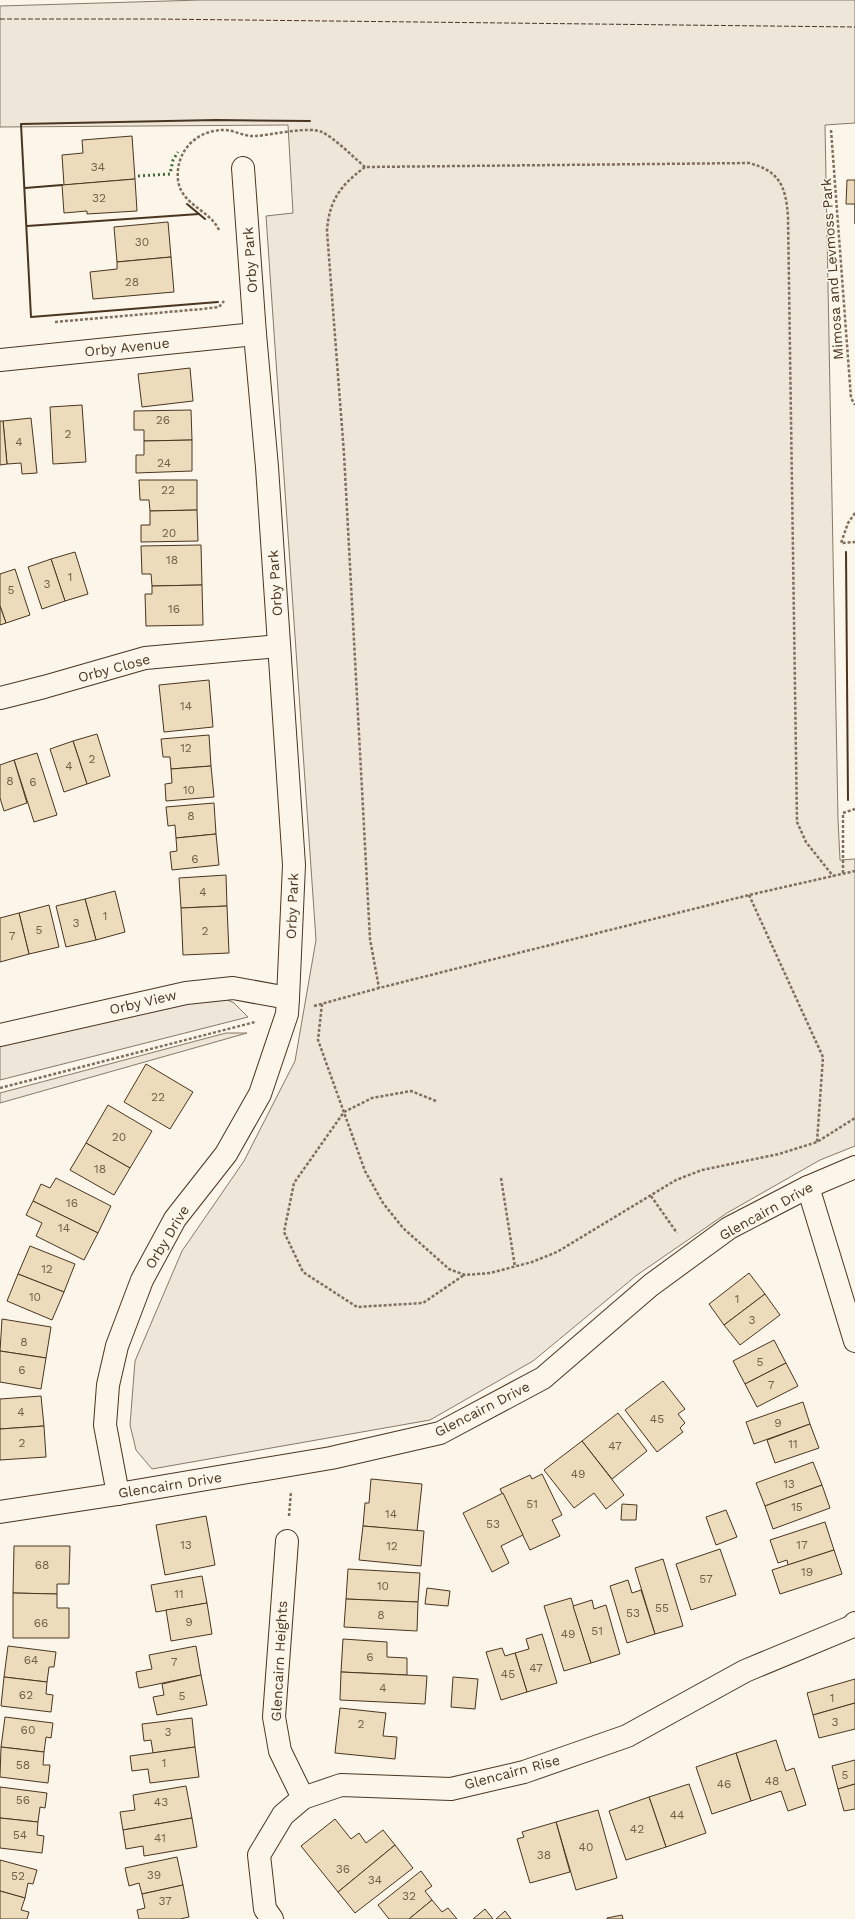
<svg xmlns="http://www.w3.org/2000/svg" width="855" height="1919" viewBox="0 0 855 1919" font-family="'Work Sans',sans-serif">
	<rect width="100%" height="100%" fill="#fbf6e9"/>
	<g fill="#ede6d9" stroke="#887966">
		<path d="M201 0H855V123L825 125 838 819 840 860 855 859V1146L820 1160 727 1213 637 1275 533 1361 430 1420 152 1469 136 1450 130 1425 135 1361 182 1251 244 1161 295 1061 316 940 266 216 293 213 288 125 0 127V6Z"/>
		<path d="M226 999 234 1003 248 1017 0 1080V1045L162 1005Z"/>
		<path d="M226 1033H247L0 1103V1093Z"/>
	</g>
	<g fill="#ecdcbc" stroke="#4a3520">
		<path d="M132 136 135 179 64 185 62 155 83 153 82 140Z"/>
		<path d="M135 179 137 211 87 214V211L64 213 62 185Z"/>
		<path d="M847 180H855V224V204H846Z"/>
		<path d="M168 222 171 257 117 262 114 227Z"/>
		<path d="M171 257 174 292 93 299 90 272 117 269V262Z"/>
		<path d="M190 368 193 401 142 407 138 374Z"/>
		<path d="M82 405 86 462 53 464 50 407Z"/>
		<path d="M191 410 192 440 144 441V430H134V411Z"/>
		<path d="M31 418 37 473 22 474 21 463 7 464 3 421Z"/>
		<path d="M0 421H3L7 464 0 465Z"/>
		<path d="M192 440V471L136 473V455H144V441Z"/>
		<path d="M139 480H197V510L150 511 149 500H140Z"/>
		<path d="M197 510 198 541 141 542V525H150V511Z"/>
		<path d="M201 545 202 585 152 586 151 574H142L141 546Z"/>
		<path d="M75 552 88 594 65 601 51 559Z"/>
		<path d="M51 559 65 601 42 609 28 567Z"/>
		<path d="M15 569 30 615 6 623 0 606V574Z"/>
		<path d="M202 585 203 625 146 626 145 594H152V586Z"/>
		<path d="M0 606 6 623 0 625Z"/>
		<path d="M209 680 213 727 164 732 159 685Z"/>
		<path d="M97 734 110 776 87 784 73 741Z"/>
		<path d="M209 735 211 766 171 769 170 757H163L161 739Z"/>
		<path d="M73 741 87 784 64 792 50 749Z"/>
		<path d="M37 753 57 815 34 822 14 760Z"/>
		<path d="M14 760 27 803 4 811 0 798V765Z"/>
		<path d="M211 766 214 797 166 801 165 784 172 783 171 769Z"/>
		<path d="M214 803 216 834 176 838 175 825 168 826 166 807Z"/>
		<path d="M216 834 219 865 172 870 170 852 177 851 176 838Z"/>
		<path d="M226 875 227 906 181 908 179 878Z"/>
		<path d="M115 891 125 932 96 940 85 899Z"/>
		<path d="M85 899 96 940 66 947 56 906Z"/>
		<path d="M49 905 59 947 29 954 19 913Z"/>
		<path d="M227 906 229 953 183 955 181 908Z"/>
		<path d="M19 913 29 954 0 962V918Z"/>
		<path d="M146 1064 193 1092 170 1129 124 1102Z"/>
		<path d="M108 1105 152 1131 130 1168 86 1143Z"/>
		<path d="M86 1143 130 1168 114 1195 70 1170Z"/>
		<path d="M56 1178 111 1206 98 1233 33 1201 41 1184 50 1188Z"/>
		<path d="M33 1201 98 1233 84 1260 36 1236 42 1223 26 1215Z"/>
		<path d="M30 1246 75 1264 64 1292 18 1274Z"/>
		<path d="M749 1273 765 1294 724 1325 709 1304Z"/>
		<path d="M18 1274 64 1292 52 1320 7 1301Z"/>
		<path d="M765 1294 780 1315 740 1345 724 1325Z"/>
		<path d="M2 1319 51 1327 46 1358 0 1351Z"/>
		<path d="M774 1340 786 1363 745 1384 733 1361Z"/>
		<path d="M0 1351 46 1358 41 1389 0 1382Z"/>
		<path d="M786 1363 798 1386 757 1407 745 1384Z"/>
		<path d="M663 1381 685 1409 678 1414 685 1423 680 1428 683 1432 657 1452 625 1410Z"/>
		<path d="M41 1396 44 1426 0 1429V1399Z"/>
		<path d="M803 1402 810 1424 754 1444 746 1422Z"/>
		<path d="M618 1413 647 1451 612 1479 582 1441Z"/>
		<path d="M810 1424 819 1448 775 1463 767 1440Z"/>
		<path d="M44 1426 46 1457 0 1460V1429Z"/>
		<path d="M582 1441 624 1495 606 1509 594 1493 574 1508 544 1470Z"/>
		<path d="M813 1462 822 1485 765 1506 756 1483Z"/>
		<path d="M542 1474 562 1515 552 1520 560 1536 530 1550 500 1489 530 1475 532 1479Z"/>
		<path d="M371 1479 422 1484 417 1531 363 1526 365 1503H369Z"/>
		<path d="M822 1485 830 1508 773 1529 765 1506Z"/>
		<path d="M503 1493 523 1535 501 1546 509 1563 492 1572 463 1513Z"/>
		<path d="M622 1504 637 1505 636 1520H621Z"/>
		<path d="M726 1510 737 1537 716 1545 706 1517Z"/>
		<path d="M206 1516 215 1565 165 1575 156 1525Z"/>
		<path d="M825 1522 834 1550 788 1565 787 1560 778 1563 770 1540Z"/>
		<path d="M363 1526 424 1531 421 1566 359 1560Z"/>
		<path d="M14 1546H70L69 1584H57V1594L13 1593Z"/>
		<path d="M720 1549 736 1595 691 1610 676 1564Z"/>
		<path d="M834 1550 842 1574 780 1594 772 1570Z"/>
		<path d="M663 1559 683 1626 655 1634 635 1568Z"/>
		<path d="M348 1569 420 1573 418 1602 346 1599Z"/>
		<path d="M202 1576 207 1603 156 1612 151 1585Z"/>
		<path d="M628 1580 632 1593 641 1590 655 1634 627 1643 610 1586Z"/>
		<path d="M427 1588 450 1591 448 1606 425 1604Z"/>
		<path d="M13 1593 57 1594V1608H69V1638H13Z"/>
		<path d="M571 1598 591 1663 564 1671 544 1606Z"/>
		<path d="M346 1599 418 1602 417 1631 344 1627Z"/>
		<path d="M592 1600 594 1609 606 1605 620 1654 591 1663 573 1606Z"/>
		<path d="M207 1603 212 1634 171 1641 166 1610Z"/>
		<path d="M542 1634 557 1683 527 1692 515 1653 529 1649 526 1639Z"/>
		<path d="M343 1639 387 1642V1657L407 1658V1675L341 1672Z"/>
		<path d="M8 1646 56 1652 54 1667H49L47 1682 4 1677Z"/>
		<path d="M196 1646 201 1675 139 1688 136 1672 152 1669 149 1655Z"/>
		<path d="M502 1648 505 1656 515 1653 527 1692 501 1700 486 1652Z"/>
		<path d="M341 1672 427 1676 425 1704 340 1700Z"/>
		<path d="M201 1675 207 1705 157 1715 153 1697 164 1695 162 1684Z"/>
		<path d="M4 1677 47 1682 46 1694 53 1695 51 1712 1 1706Z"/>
		<path d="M453 1677 478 1679 475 1709 451 1707Z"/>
		<path d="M855 1679V1703L813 1715 807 1693Z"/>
		<path d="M855 1703V1729L819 1738 813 1715Z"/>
		<path d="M340 1708 386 1713 383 1736 397 1737 395 1759 335 1753Z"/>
		<path d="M5 1717 53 1723 51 1738 46 1737 44 1752 1 1747Z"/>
		<path d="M192 1718 195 1747 153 1753 151 1740 144 1741 142 1724Z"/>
		<path d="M776 1740 786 1771 794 1768 806 1805 788 1811 781 1791 751 1801 736 1753Z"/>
		<path d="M1 1747 44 1752 43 1765H50L48 1783 0 1777Z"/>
		<path d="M195 1747 199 1777 150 1783 148 1769 132 1771 130 1756Z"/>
		<path d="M736 1753 751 1801 712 1814 696 1767Z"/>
		<path d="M855 1760V1784L838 1789 832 1766Z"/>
		<path d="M689 1784 706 1833 666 1847 649 1797Z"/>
		<path d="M855 1784V1809L844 1811 838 1789Z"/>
		<path d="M186 1786 192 1818 123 1830 120 1812 135 1810 133 1795Z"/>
		<path d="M0 1787 47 1793 45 1808 40 1807 38 1822 0 1818Z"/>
		<path d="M649 1797 666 1847 626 1860 609 1811Z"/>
		<path d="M598 1810 617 1878 576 1890 556 1822Z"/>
		<path d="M0 1818 38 1822 37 1835 44 1836 42 1853 0 1848Z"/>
		<path d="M192 1818 197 1847 144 1856 143 1846 126 1849 123 1830Z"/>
		<path d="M335 1819 351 1839 359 1833 366 1843 383 1830 395 1845 338 1892 301 1846Z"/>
		<path d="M556 1822 570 1872 530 1883 517 1839 524 1837 522 1832Z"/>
		<path d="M395 1845 413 1868 355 1913 338 1892Z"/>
		<path d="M177 1857 183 1885 142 1894 139 1883 129 1886 125 1868Z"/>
		<path d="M0 1860 37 1870 33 1884 28 1883 25 1898 0 1891Z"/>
		<path d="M421 1871 432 1886 425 1891 432 1900 409 1919H389L378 1905Z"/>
		<path d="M183 1885 189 1917 180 1919H139L137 1910 145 1908 142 1894Z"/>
		<path d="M0 1891 25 1898 21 1910 29 1912 27 1919H0Z"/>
		<path d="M432 1900 442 1912 448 1908 457 1919H409Z"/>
		<path d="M485 1909 493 1919H473Z"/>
		<path d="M505 1911 511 1919H496Z"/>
		<path d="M622 1915 623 1919H607V1918Z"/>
	</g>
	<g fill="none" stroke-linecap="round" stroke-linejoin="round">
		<g stroke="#4a3520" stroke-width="24">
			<g id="minor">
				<path d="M0 360 255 334"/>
				<path d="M0 698 44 687 145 658 279 646"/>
				<path d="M0 1035 186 993 233 988 288 998"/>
				<path d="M808 1187 855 1341"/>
				<path d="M118 1494 105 1425 108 1385 117 1346 142 1280 175 1219 226 1154 260 1094 287 1014 288 998 294 865 267 467 255 334 243 168"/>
				<path d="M0 1512 118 1494 331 1458 440 1433 543 1378 651 1285 729 1228 808 1187 855 1167"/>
				<path d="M287 1541 274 1717 280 1751 303 1798"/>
				<path d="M272 1919 265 1909 259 1855 283 1815 303 1798 341 1785 451 1789 524 1772 627 1736 745 1671 851 1627 855 1623"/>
			</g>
		</g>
		<g stroke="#7f6f5c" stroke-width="2.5" stroke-dasharray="3 2" stroke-linecap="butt">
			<path d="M831 130 851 398 855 405"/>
			<path d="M365 167C341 185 329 200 327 231L344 454 370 939 379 988"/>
			<path d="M219 230C210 210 181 205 178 180 175 151 197 129 226 130 236 131 245 137 256 136 271 135 309 126 322 132 337 140 352 156 365 167L749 163C780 171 786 187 788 217L797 822 806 842 833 876"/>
			<path d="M55 322 202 309 219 307 224 301"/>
			<path d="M855 513 848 523 841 543 855 542"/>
			<path d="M843 873V813L855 809"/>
			<path d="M749 895 823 1057 817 1142"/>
			<path d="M322 1004 318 1040 365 1171 383 1203 403 1228 449 1269 465 1275 490 1273 532 1262 557 1252 676 1180 702 1170 779 1154 817 1142 855 1118"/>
			<path d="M314 1006 379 988 749 895 855 871"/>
			<path d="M0 1088 255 1022"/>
			<path d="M436 1101 411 1091 372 1098 344 1112 294 1183 284 1232 303 1272 357 1307 423 1303 464 1275"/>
			<path d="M501 1178 515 1267"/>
			<path d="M651 1196 677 1233"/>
			<path d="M289 1516 291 1491"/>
		</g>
		<use href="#minor" stroke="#fbf6e9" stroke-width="22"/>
		<path stroke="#436837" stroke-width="3" stroke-dasharray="2 3" stroke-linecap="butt" d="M138 176 170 174 173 160 178 152"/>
		<path stroke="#4a3520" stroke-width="1" stroke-dasharray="5 2" stroke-linecap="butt" d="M0 19H155L855 27"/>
		<g stroke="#4a3520" stroke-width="2">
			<path d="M25 188 62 185"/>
			<path d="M187 204 205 219"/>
			<path d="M27 226 199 214"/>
			<path d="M218 302 31 317 21 124 216 120 310 121"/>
			<path d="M846 552 848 800"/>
		</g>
	</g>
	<g text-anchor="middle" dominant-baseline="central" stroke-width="3" stroke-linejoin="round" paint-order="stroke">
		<g font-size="12" fill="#725f47">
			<text x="98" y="167">34</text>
			<text x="99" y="198">32</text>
			<text x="142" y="242">30</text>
			<text x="132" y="282">28</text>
			<text x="163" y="420">26</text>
			<text x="68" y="434">2</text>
			<text x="19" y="442">4</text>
			<text x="164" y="463">24</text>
			<text x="168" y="490">22</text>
			<text x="169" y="533">20</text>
			<text x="172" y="560">18</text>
			<text x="70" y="577">1</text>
			<text x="47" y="584">3</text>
			<text x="11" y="590">5</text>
			<text x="174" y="609">16</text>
			<text x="186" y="706">14</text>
			<text x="186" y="748">12</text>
			<text x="92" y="759">2</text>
			<text x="69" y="766">4</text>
			<text x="10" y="781">8</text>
			<text x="33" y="782">6</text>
			<text x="189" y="790">10</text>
			<text x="191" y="816">8</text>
			<text x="195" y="859">6</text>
			<text x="203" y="892">4</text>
			<text x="105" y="916">1</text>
			<text x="76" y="923">3</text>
			<text x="39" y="930">5</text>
			<text x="205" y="931">2</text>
			<text x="12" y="936">7</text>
			<text x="158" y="1097">22</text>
			<text x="119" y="1137">20</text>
			<text x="100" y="1169">18</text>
			<text x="72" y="1203">16</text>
			<text x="64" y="1228">14</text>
			<text x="47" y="1269">12</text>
			<text x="35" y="1297">10</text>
			<text x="737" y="1299">1</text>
			<text x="752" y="1320">3</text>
			<text x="24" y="1342">8</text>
			<text x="760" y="1362">5</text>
			<text x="22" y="1370">6</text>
			<text x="771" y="1385">7</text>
			<text x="21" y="1412">4</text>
			<text x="657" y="1419">45</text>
			<text x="778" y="1423">9</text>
			<text x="22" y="1443">2</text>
			<text x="793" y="1444">11</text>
			<text x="615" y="1446">47</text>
			<text x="578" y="1474">49</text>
			<text x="789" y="1484">13</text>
			<text x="532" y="1504">51</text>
			<text x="797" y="1507">15</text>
			<text x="391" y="1514">14</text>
			<text x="493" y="1524">53</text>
			<text x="186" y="1545">13</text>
			<text x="802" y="1545">17</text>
			<text x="392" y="1546">12</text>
			<text x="42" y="1565">68</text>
			<text x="807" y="1572">19</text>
			<text x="706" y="1579">57</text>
			<text x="383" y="1586">10</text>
			<text x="179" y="1594">11</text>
			<text x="662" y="1608">55</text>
			<text x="633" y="1613">53</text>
			<text x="381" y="1615">8</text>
			<text x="189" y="1622">9</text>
			<text x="41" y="1623">66</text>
			<text x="597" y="1631">51</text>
			<text x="568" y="1634">49</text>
			<text x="370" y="1657">6</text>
			<text x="31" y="1660">64</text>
			<text x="174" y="1662">7</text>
			<text x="536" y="1668">47</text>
			<text x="508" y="1674">45</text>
			<text x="383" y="1688">4</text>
			<text x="26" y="1695">62</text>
			<text x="182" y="1696">5</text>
			<text x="832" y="1698">1</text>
			<text x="835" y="1722">3</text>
			<text x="361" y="1724">2</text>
			<text x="28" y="1730">60</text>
			<text x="168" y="1732">3</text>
			<text x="164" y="1763">1</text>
			<text x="23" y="1765">58</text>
			<text x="845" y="1775">5</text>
			<text x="772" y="1781">48</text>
			<text x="724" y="1784">46</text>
			<text x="23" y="1800">56</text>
			<text x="161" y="1802">43</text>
			<text x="677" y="1815">44</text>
			<text x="637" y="1829">42</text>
			<text x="20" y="1835">54</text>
			<text x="160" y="1838">41</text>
			<text x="586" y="1847">40</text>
			<text x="544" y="1855">38</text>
			<text x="343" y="1869">36</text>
			<text x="154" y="1875">39</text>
			<text x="18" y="1876">52</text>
			<text x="375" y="1880">34</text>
			<text x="409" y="1896">32</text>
			<text x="165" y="1901">37</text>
		</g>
		<g font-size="14" fill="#4a3520" stroke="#fbf6e9">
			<text transform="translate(250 260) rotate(-94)">Orby Park</text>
			<text transform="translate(832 269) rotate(-94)">Mimosa and Levmoss Park</text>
			<text transform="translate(127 347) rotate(-6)">Orby Avenue</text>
			<text transform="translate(275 583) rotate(-94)">Orby Park</text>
			<text transform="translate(114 668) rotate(-15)">Orby Close</text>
			<text transform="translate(292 906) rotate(-88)">Orby Park</text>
			<text transform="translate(143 1002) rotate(-13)">Orby View</text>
			<text transform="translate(766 1211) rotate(-29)">Glencairn Drive</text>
			<text transform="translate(167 1237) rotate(-59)">Orby Drive</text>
			<text transform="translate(482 1409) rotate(-27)">Glencairn Drive</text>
			<text transform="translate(170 1485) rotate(-9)">Glencairn Drive</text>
			<text transform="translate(279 1661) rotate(-87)">Glencairn Heights</text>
			<text transform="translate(512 1772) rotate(-15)">Glencairn Rise</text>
		</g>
	</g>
</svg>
